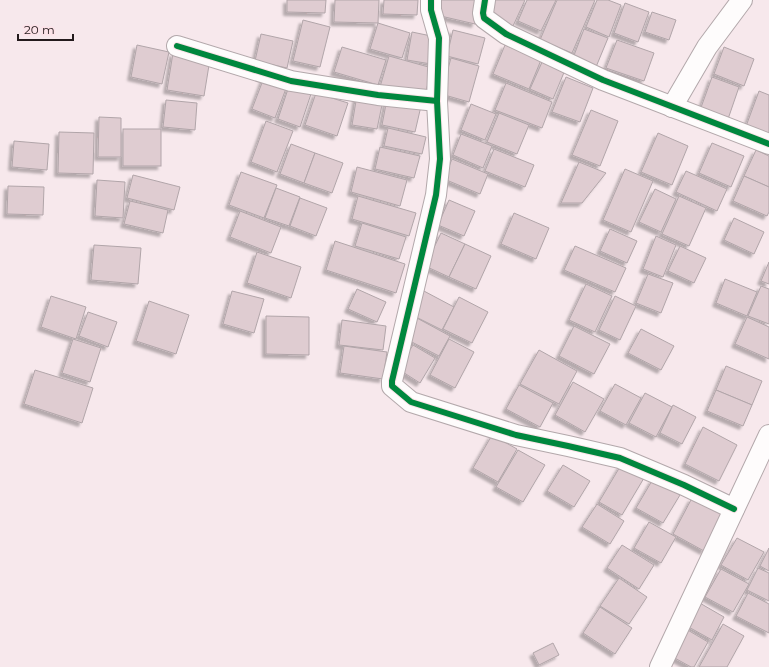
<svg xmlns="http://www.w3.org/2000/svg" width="769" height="667" viewBox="0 0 769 667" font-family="Montserrat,sans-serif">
	<defs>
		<filter id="shadow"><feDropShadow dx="-3.5" dy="3.5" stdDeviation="1" flood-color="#0004"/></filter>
	</defs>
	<rect width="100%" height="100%" fill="#f7e8ec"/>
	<g fill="#dfccd1" stroke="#b1a5a9" filter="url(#shadow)">
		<path d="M287 0H326L325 13 287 12Z"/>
		<path d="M335 0H379L378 23 334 22Z"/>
		<path d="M384 0H418L417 15 383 14Z"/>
		<path d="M436 0H481L475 24 432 14Z"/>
		<path d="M489 0H525L513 26 483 13Z"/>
		<path d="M527 0H556L541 31 518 21Z"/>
		<path d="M557 0H595L572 53 540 40Z"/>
		<path d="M597 0H608L621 5 609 37 586 27Z"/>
		<path d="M625 3 649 12 638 42 614 33Z"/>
		<path d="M652 12 676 20 669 40 645 32Z"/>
		<path d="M303 20 330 27 320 67 293 61Z"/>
		<path d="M378 23 410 33 402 58 370 49Z"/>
		<path d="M584 29 608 38 596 67 573 58Z"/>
		<path d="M453 30 485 38 478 64 447 56Z"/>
		<path d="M412 32 436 37 431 64 407 60Z"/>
		<path d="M261 34 293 41 287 68 255 61Z"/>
		<path d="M617 40 654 53 644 81 606 68Z"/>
		<path d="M137 45 169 52 162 84 131 77Z"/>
		<path d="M505 45 541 60 529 89 493 74Z"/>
		<path d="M342 47 386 60 378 85 334 72Z"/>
		<path d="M724 47 754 59 744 86 714 74Z"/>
		<path d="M173 53 210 59 204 96 167 90Z"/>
		<path d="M389 56 432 68 424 99 380 87Z"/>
		<path d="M451 58 479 66 469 102 441 94Z"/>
		<path d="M543 60 565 70 553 99 530 89Z"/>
		<path d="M265 75 288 83 275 118 252 109Z"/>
		<path d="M566 77 593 88 580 122 552 112Z"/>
		<path d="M712 77 739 87 727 122 699 113Z"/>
		<path d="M290 83 312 91 300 127 278 119Z"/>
		<path d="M506 83 552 102 542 128 495 110Z"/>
		<path d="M759 91 769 95V138L745 129Z"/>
		<path d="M316 93 348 103 337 136 305 125Z"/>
		<path d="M357 95 383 100 377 129 352 125Z"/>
		<path d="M387 99 421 106 415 132 382 125Z"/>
		<path d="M166 100 197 103 195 130 163 127Z"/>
		<path d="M471 104 496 114 485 140 461 130Z"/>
		<path d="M591 110 618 121 600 166 572 155Z"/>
		<path d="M499 113 529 125 517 154 487 142Z"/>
		<path d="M99 117 121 118V157H98Z"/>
		<path d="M266 121 293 131 277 172 251 162Z"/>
		<path d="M388 128 426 137 422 154 384 146Z"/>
		<rect x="123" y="129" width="38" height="37"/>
		<path d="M59 132 94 133 93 174 58 173Z"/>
		<path d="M658 133 688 146 672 185 641 172Z"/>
		<path d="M461 134 492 146 483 168 453 155Z"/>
		<path d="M14 141 49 144 47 170 12 167Z"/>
		<path d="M712 143 744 156 731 187 699 173Z"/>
		<path d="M291 144 315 153 304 183 280 174Z"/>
		<path d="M380 147 420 156 414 178 375 169Z"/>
		<path d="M494 149 534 165 525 187 485 171Z"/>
		<path d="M756 150 769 156V187L744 176Z"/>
		<path d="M315 153 343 163 332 193 304 183Z"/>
		<path d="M452 159 488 174 480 194 444 179Z"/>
		<path d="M579 162 606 173 582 203H561Z"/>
		<path d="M357 167 407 180 400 206 351 192Z"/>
		<path d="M625 169 653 181 631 232 603 220Z"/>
		<path d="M686 171 727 189 717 211 676 192Z"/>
		<path d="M241 172 277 185 264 218 229 205Z"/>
		<path d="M133 175 180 187 174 210 127 198Z"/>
		<path d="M744 176 769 187V212L767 216 733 201Z"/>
		<path d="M97 180 125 182 123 218 95 216Z"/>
		<path d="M8 186 44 187 43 215 7 214Z"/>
		<path d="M276 188 300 197 289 226 265 218Z"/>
		<path d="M655 189 676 199 661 232 639 222Z"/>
		<path d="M358 196 416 213 409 236 352 219Z"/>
		<path d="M679 196 706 208 689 246 662 234Z"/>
		<path d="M300 198 327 208 316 236 290 226Z"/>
		<path d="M449 200 475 211 464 236 438 225Z"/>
		<path d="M130 201 168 210 163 233 124 224Z"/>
		<path d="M240 211 281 227 271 253 230 237Z"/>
		<path d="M514 213 549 228 536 259 501 244Z"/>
		<path d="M734 218 764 232 754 254 724 240Z"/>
		<path d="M362 223 406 237 399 259 355 246Z"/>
		<path d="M610 229 637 241 627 263 600 251Z"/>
		<path d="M441 233 465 244 449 277 425 266Z"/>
		<path d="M656 236 676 245 663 277 643 269Z"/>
		<path d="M335 241 405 264 396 293 326 270Z"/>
		<path d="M465 244 491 256 476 289 449 277Z"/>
		<path d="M94 245 141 248 138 284 91 280Z"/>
		<path d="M575 246 626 268 615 292 564 270Z"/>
		<path d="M680 246 706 258 694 283 668 271Z"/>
		<path d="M257 252 301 267 291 298 247 283Z"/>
		<path d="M769 262V284L761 281Z"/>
		<path d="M648 274 673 283 661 313 636 303Z"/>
		<path d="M725 279 757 292 747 316 716 303Z"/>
		<path d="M586 284 612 296 595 332 569 320Z"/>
		<path d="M761 286 769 289V324L748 316Z"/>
		<path d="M357 289 386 302 377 322 348 309Z"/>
		<path d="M422 290 454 307 442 330 410 314Z"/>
		<path d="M232 291 264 299 254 333 223 324Z"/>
		<path d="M51 296 86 307 76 339 41 327Z"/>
		<path d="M615 296 636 306 620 340 599 330Z"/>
		<path d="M459 297 488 312 472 343 443 329Z"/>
		<path d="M149 301 189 315 176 354 136 341Z"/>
		<path d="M88 312 117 322 108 347 79 336Z"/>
		<path d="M266 316 309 317V355L266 354Z"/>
		<path d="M415 317 450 336 439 356 404 338Z"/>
		<path d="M747 317 769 327V359L735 344Z"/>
		<path d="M342 320 386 326 383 350 339 345Z"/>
		<path d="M574 326 610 344 594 374 559 356Z"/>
		<path d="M641 329 674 346 661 370 628 353Z"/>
		<path d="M73 339 101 348 90 382 62 373Z"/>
		<path d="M449 339 474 352 455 388 430 375Z"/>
		<path d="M413 345 435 358 420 383 398 369Z"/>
		<path d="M344 346 387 352 383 379 340 373Z"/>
		<path d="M539 350 577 371 559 404 520 384Z"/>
		<path d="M726 366 762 381 752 405 716 390Z"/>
		<path d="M35 370 93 388 82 423 24 404Z"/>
		<path d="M573 382 604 399 585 432 555 415Z"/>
		<path d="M615 384 641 398 626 425 600 411Z"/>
		<path d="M519 385 553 403 540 427 506 409Z"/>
		<path d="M716 390 752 405 743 426 707 411Z"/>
		<path d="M645 393 672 407 656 437 629 423Z"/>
		<path d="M673 405 696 417 682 444 660 433Z"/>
		<path d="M703 427 737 445 719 481 685 464Z"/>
		<path d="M492 435 517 449 498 482 473 468Z"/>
		<path d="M518 450 545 465 523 502 496 487Z"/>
		<path d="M563 465 590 481 574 507 547 491Z"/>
		<path d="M621 465 644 478 622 515 599 502Z"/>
		<path d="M653 479 680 495 663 523 636 508Z"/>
		<path d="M692 498 723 515 704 551 673 534Z"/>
		<path d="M597 504 624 521 610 544 582 527Z"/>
		<path d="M649 522 676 537 661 563 634 548Z"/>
		<path d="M737 538 764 552 748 580 721 565Z"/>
		<path d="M622 545 654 565 639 589 607 568Z"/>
		<path d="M769 548V571L760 566Z"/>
		<path d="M758 568 769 573V601L747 590Z"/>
		<path d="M721 569 749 584 733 612 705 597Z"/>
		<path d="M619 578 647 597 629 624 600 606Z"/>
		<path d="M748 593 769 604V633L736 616Z"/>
		<path d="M698 602 724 617 712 640 685 625Z"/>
		<path d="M600 607 632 628 615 654 583 633Z"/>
		<path d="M723 624 744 636 727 667H699Z"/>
		<path d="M686 629 708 642 694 667H691L671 656Z"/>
		<path d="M553 643 559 655 539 665 533 653Z"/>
	</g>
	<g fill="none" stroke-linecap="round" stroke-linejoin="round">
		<g stroke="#b3a8ab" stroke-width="22">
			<g id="minor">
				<path d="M431 0V10L439 38 437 101 440 159 436 195 392 381V386L411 402 516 435 568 446 620 458 684 485 734 509"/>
				<path d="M485 0 483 13 484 18 506 34 603 80 769 144"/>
				<path d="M177 46 291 81 378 95 437 101"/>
				<path d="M672 107 707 47 742 0"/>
				<path d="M660 667 769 435"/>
			</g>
		</g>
		<use href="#minor" stroke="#fefcfc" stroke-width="20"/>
		<g stroke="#fde2e8" stroke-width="8">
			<g id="cycleway">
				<path d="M431 0V10L439 38 437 101 440 159 436 195 392 381V386L411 402 516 435 568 446 620 458 684 485 734 509"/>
				<path d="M485 0 483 13 484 18 506 34 603 80 769 144"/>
				<path d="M177 46 291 81 378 95 437 101"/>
			</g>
		</g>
		<use href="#cycleway" stroke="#00873e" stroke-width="6"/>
	</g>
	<path d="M18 34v6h55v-6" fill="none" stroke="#231a1c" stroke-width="2"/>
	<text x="24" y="34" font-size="12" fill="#231a1c" stroke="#fde2e8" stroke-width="3" paint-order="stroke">20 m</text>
</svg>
